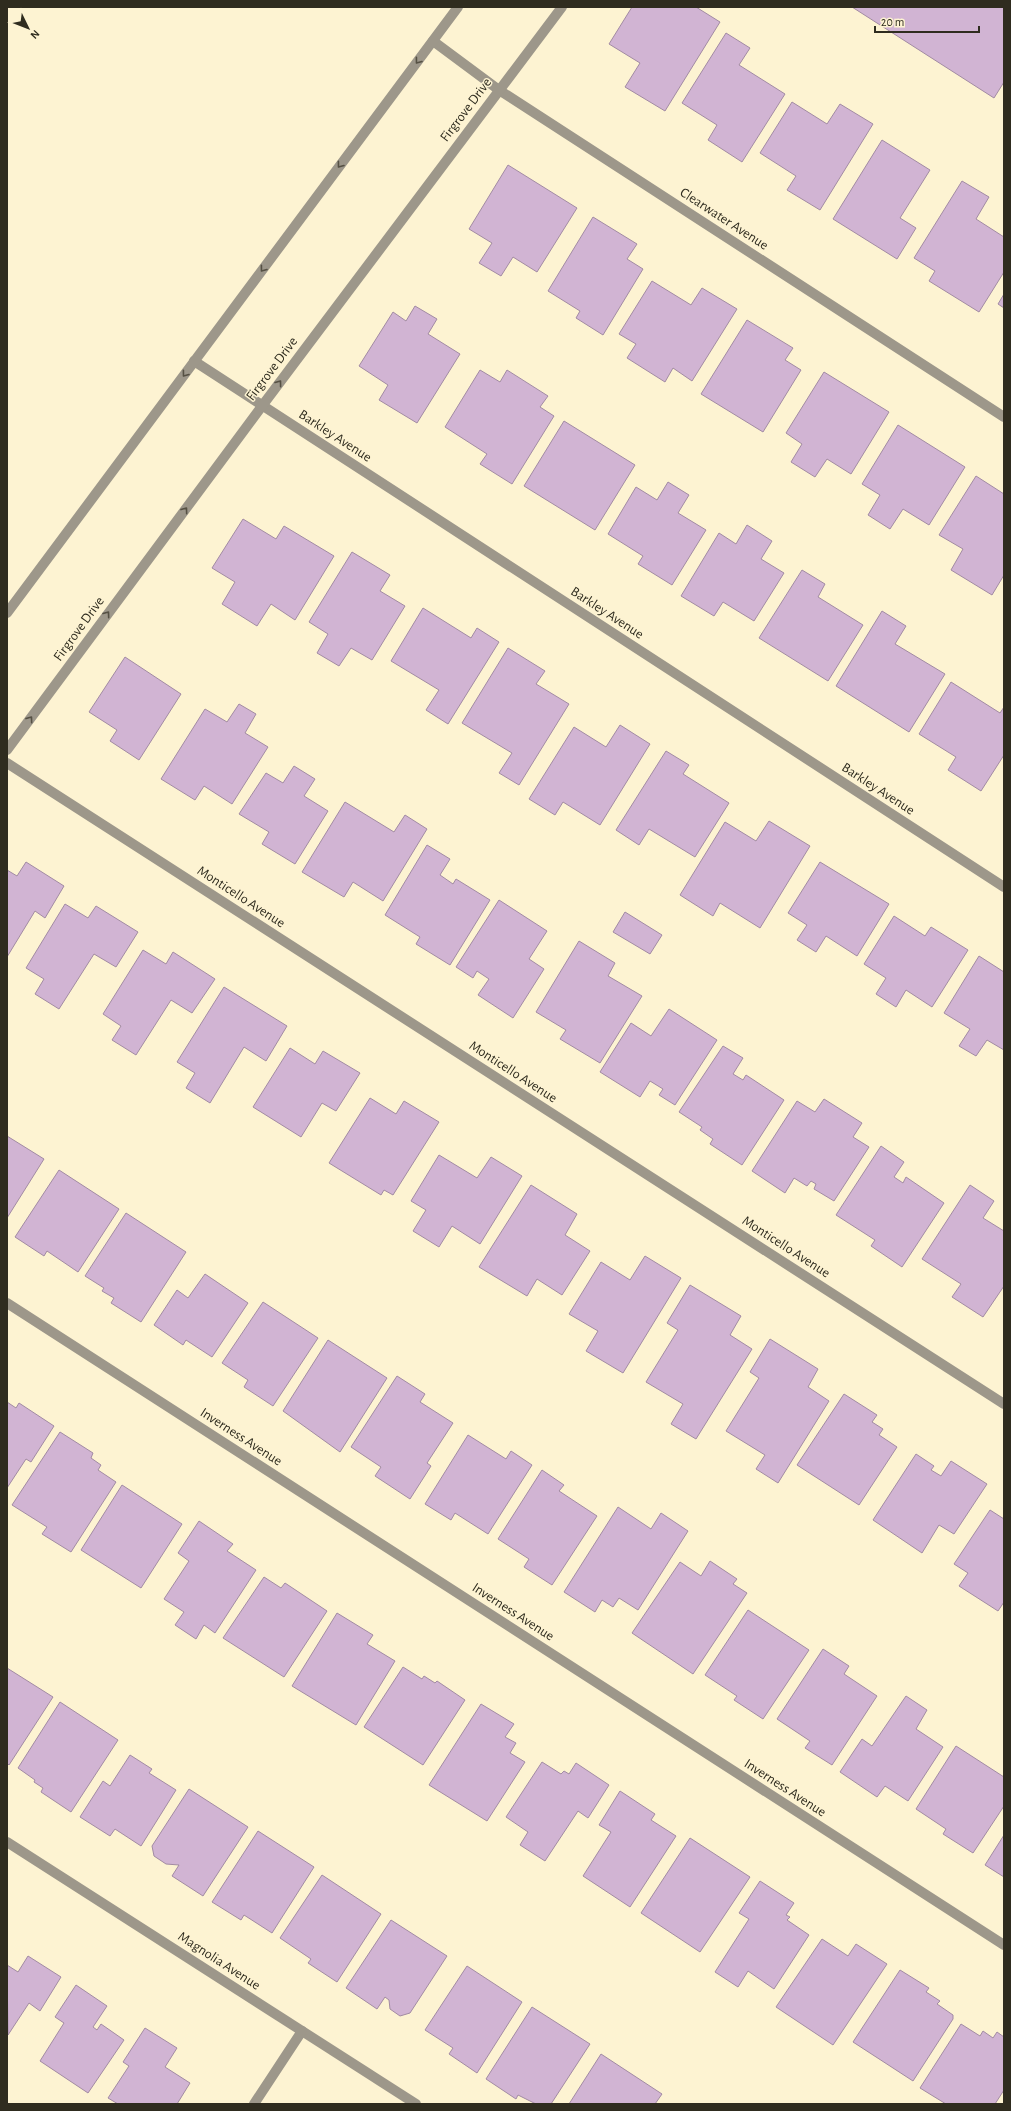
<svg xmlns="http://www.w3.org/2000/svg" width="1011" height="2111" viewBox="0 0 1011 2111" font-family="'Alegreya Sans',sans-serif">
	<rect width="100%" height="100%" fill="#fdf3d2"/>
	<g fill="#d1b4d3" stroke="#a28ba3">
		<path d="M632 7H696L720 22 665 111 625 87 640 63 609 44Z"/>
		<path d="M852 7H1004V82L994 98Z"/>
		<path d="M726 33 750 48 739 65 785 94 742 162 708 140 717 125 682 103Z"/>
		<path d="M792 102 827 124 840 104 873 124 820 210 787 190 796 176 760 153Z"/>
		<path d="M882 140 930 170 900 218 916 228 897 259 833 219Z"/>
		<path d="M508 165 577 208 537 272 513 257 501 276 479 263 492 243 469 229Z"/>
		<path d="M962 181 989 197 976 219 1004 237V272L979 312 929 281 935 271 914 258Z"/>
		<path d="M593 217 637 244 627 259 643 269 603 335 576 318 580 311 548 291Z"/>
		<path d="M652 281 691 305 702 288 737 309 692 381 673 368 665 382 627 358 636 344 619 334Z"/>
		<path d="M1004 294V308L998 304Z"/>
		<path d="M415 306 437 319 428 334 460 354 417 423 379 400 388 385 359 366 393 312 406 321Z"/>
		<path d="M747 320 793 348 785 360 801 370 763 432 701 394Z"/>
		<path d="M480 370 500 382 507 370 548 396 540 407 554 416 512 484 480 464 487 454 445 427Z"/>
		<path d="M824 372 889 412 851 474 827 459 815 477 791 462 802 444 786 433Z"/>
		<path d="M564 421 635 465 595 530 524 486Z"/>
		<path d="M898 425 965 467 929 525 903 509 890 529 868 515 880 495 862 484Z"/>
		<path d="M976 476 1004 494V575L992 595 951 570 963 549 939 535Z"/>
		<path d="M668 482 689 495 678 513 706 530 672 585 638 564 643 556 608 534 636 487 657 500Z"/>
		<path d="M243 519 276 539 284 526 334 556 295 620 271 604 257 626 222 604 235 582 212 568Z"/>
		<path d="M747 525 772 541 761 559 784 573 754 621 723 602 714 616 681 596 719 533 736 544Z"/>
		<path d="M352 552 390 575 380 591 405 606 372 660 351 648 339 666 317 653 328 634 309 622Z"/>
		<path d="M802 570 825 584 818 597 863 625 828 681 759 638Z"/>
		<path d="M423 608 471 638 477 628 499 642 448 724 426 710 439 690 391 661Z"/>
		<path d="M882 611 906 626 895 644 945 674 909 732 836 686Z"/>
		<path d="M508 648 545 671 536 684 569 704 519 785 499 773 512 753 462 723Z"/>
		<path d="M125 657 181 694 139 760 110 741 117 730 89 712Z"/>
		<path d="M951 682 1000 713 1004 707V755L981 791 948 770 956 757 919 734Z"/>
		<path d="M239 704 256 714 245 733 268 747 232 804 204 786 195 800 161 779 205 709 227 722Z"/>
		<path d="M620 725 650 744 600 825 563 802 555 815 529 799 574 727 606 747Z"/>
		<path d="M666 751 689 765 683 774 729 803 695 857 649 829 639 845 616 830Z"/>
		<path d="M294 766 315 779 304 796 328 811 295 864 262 844 269 832 239 814 266 773 283 783Z"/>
		<path d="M345 802 394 832 405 815 427 829 383 901 353 882 344 897 302 872Z"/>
		<path d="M769 821 810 846 760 928 720 903 713 916 680 895 725 822 756 841Z"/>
		<path d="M427 845 450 859 440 875 453 884 456 879 490 900 450 965 416 944 420 937 385 915Z"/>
		<path d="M26 862 64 886 45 918 35 911 7 957V870L17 876Z"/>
		<path d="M820 862 889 904 857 956 826 936 816 952 797 940 807 925 788 913Z"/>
		<path d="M499 900 547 931 529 959 544 969 513 1018 478 995 489 979 477 971 473 978 456 967Z"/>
		<path d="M65 904 88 918 96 906 138 932 116 967 94 954 59 1009 35 994 44 979 26 968Z"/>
		<path d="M625 912 662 935 650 954 613 932Z"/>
		<path d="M894 916 925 936 931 927 968 950 932 1007 906 990 896 1007 876 994 886 978 864 964Z"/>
		<path d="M579 941 615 963 608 976 642 996 600 1063 560 1039 566 1030 536 1012Z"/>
		<path d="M143 950 166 964 173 952 215 979 192 1013 171 1000 136 1055 112 1040 121 1026 103 1014Z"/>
		<path d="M979 956 1004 972V1050L987 1040 976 1056 959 1046 970 1029 944 1013Z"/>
		<path d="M224 987 287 1026 266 1061 244 1047 210 1103 186 1088 195 1073 177 1062Z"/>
		<path d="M669 1009 717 1040 675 1105 659 1095 663 1089 650 1081 640 1097 600 1072 631 1023 651 1036Z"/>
		<path d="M723 1046 743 1058 733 1074 743 1080 746 1075 784 1100 742 1165 710 1144 713 1139 700 1130 702 1127 679 1112Z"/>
		<path d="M290 1048 315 1064 323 1051 360 1073 336 1111 322 1103 301 1137 253 1107Z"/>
		<path d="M370 1098 396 1114 404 1101 439 1122 393 1195 384 1190 381 1195 329 1163Z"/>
		<path d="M824 1099 862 1123 853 1137 869 1147 834 1201 814 1189 816 1184 811 1181 807 1186 794 1178 785 1193 752 1171 797 1101 815 1112Z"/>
		<path d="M7 1136 44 1159 7 1218Z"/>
		<path d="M881 1146 904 1162 894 1177 903 1183 906 1177 944 1203 902 1267 871 1246 875 1240 836 1215Z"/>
		<path d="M439 1155 477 1178 491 1157 522 1176 480 1244 452 1226 439 1247 413 1231 426 1210 411 1201Z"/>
		<path d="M59 1170 119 1209 78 1272 47 1251 44 1256 15 1237Z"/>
		<path d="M531 1185 577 1214 565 1235 590 1251 562 1295 537 1279 527 1296 479 1267Z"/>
		<path d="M970 1185 994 1201 983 1218 1004 1231V1286L983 1317 952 1297 961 1284 922 1259Z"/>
		<path d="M126 1213 186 1252 141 1322 111 1303 114 1298 102 1291 104 1288 85 1276Z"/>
		<path d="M645 1256 681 1278 623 1373 586 1351 598 1331 569 1314 601 1262 630 1280Z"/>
		<path d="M205 1274 248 1303 212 1357 186 1340 183 1345 154 1325 177 1290 188 1298Z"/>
		<path d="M690 1285 741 1316 730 1335 752 1349 696 1439 671 1424 683 1404 646 1382 678 1330 667 1323Z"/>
		<path d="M263 1302 318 1338 273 1406 244 1387 248 1380 222 1363Z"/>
		<path d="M770 1339 818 1369 808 1387 829 1401 778 1483 756 1469 765 1455 726 1431 759 1378 750 1372Z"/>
		<path d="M328 1340 387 1378 340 1452 283 1411Z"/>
		<path d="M397 1376 425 1394 420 1402 453 1423 427 1463 431 1466 410 1499 375 1476 381 1467 351 1447Z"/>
		<path d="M844 1394 877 1415 872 1422 883 1429 879 1435 897 1447 859 1505 797 1465Z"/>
		<path d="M7 1402 16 1408 19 1403 54 1426 31 1462 26 1459 7 1488Z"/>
		<path d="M60 1432 93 1453 91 1458 101 1465 98 1470 116 1482 71 1552 42 1534 47 1527 12 1505Z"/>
		<path d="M468 1435 506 1459 511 1451 532 1465 488 1534 455 1513 451 1520 425 1504Z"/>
		<path d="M916 1454 934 1466 931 1470 941 1476 951 1461 987 1484 954 1534 939 1525 922 1553 873 1520Z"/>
		<path d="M542 1470 564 1485 559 1491 597 1516 552 1585 524 1567 529 1559 498 1539Z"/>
		<path d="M122 1485 182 1524 141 1588 81 1550Z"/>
		<path d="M618 1507 651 1529 661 1513 688 1531 638 1610 619 1598 613 1607 602 1600 595 1612 564 1592Z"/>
		<path d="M990 1510 1004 1519V1602L998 1611 959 1586 968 1573 954 1564Z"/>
		<path d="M199 1521 233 1544 227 1551 256 1570 215 1633 204 1625 196 1639 175 1625 184 1612 164 1599 189 1561 178 1553Z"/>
		<path d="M710 1561 737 1579 733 1584 747 1593 693 1674 632 1633 680 1562 701 1576Z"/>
		<path d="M264 1577 281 1588 285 1583 327 1611 284 1677 223 1638Z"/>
		<path d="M748 1610 809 1650 763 1719 734 1700 737 1696 705 1675Z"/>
		<path d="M337 1613 373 1635 367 1644 395 1661 356 1725 292 1686Z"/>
		<path d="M823 1649 849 1666 844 1674 877 1696 832 1765 805 1748 810 1741 777 1719Z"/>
		<path d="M403 1667 422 1679 424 1676 435 1683 437 1681 465 1700 423 1765 364 1727Z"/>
		<path d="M7 1668 53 1697 9 1765 7 1763Z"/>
		<path d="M906 1696 927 1710 916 1729 943 1747 908 1801 885 1786 877 1797 840 1772 862 1739 872 1746Z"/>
		<path d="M60 1702 118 1740 71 1812 41 1792 43 1788 34 1782 35 1780 18 1768Z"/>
		<path d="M481 1704 514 1724 505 1737 516 1743 510 1753 525 1762 487 1821 429 1785Z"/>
		<path d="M956 1746 1004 1777V1806L973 1853 943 1834 946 1829 916 1809Z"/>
		<path d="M130 1755 152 1769 149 1773 176 1790 141 1846 115 1829 110 1836 80 1817 103 1781 110 1786Z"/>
		<path d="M542 1762 561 1774 564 1771 569 1774 576 1763 609 1785 588 1818 578 1811 545 1861 520 1845 528 1832 506 1817Z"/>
		<path d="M189 1789 248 1827 203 1896 172 1876 179 1865 166 1864 154 1856 152 1846Z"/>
		<path d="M620 1791 655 1814 651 1820 676 1836 630 1907 583 1876 611 1832 599 1825Z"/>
		<path d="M258 1831 314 1867 272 1933 244 1915 241 1920 212 1902Z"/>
		<path d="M1004 1835V1877L985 1865Z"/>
		<path d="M690 1838 750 1877 700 1952 641 1913Z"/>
		<path d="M322 1875 381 1914 337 1982 308 1963 311 1959 280 1938Z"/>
		<path d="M760 1881 794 1903 786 1915 790 1917 787 1920 809 1935 774 1989 748 1971 738 1987 715 1972 749 1919 739 1913Z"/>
		<path d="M391 1920 447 1956 410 2013 400 2016 390 2009 389 2000 385 1997 377 2009 346 1988Z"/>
		<path d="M822 1939 848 1956 856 1944 887 1964 833 2045 776 2007Z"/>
		<path d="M28 1956 61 1977 40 2011 29 2003 8 2035 7 1965 18 1972Z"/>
		<path d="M467 1966 522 2002 477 2073 449 2054 453 2048 425 2030Z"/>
		<path d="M900 1970 929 1988 926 1992 940 2001 937 2004 953 2015V2019L913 2081 853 2042Z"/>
		<path d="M76 1985 107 2006 93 2027 97 2030 101 2024 124 2040 88 2093 40 2061 64 2023 55 2017Z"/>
		<path d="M532 2007 590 2044 551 2104H536L518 2095 516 2099 486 2079Z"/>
		<path d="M961 2024 980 2036 983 2031 993 2038 997 2032 1004 2037V2090L995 2104H946L920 2088Z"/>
		<path d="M145 2028 177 2048 165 2067 190 2083 177 2104H118L108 2098 129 2066 123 2062Z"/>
		<path d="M601 2054 662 2094 655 2104H569Z"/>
	</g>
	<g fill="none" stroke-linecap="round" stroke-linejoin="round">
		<g stroke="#9d978a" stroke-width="10">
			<path d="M433 41 499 90 1004 417"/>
			<path d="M194 361 1004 887"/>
			<path d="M7 613 458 7"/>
			<path d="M7 750 262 406 562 7"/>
			<path d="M7 763 1004 1404"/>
			<path d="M7 1303 1004 1945"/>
			<path d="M7 1842 416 2104"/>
			<path d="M254 2104 302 2031"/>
		</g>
	</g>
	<defs><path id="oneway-chevron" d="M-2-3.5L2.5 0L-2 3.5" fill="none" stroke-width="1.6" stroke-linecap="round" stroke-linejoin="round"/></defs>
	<g stroke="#565144">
		<use href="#oneway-chevron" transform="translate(418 61) rotate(127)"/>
		<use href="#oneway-chevron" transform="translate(340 165) rotate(127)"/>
		<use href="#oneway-chevron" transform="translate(263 269) rotate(127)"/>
		<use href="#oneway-chevron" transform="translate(185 374) rotate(127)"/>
		<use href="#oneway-chevron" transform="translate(279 383) rotate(-53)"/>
		<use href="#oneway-chevron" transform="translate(185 510) rotate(-54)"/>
		<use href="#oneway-chevron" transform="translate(107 614) rotate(-54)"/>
		<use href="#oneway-chevron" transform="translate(30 719) rotate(-54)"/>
	</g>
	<g text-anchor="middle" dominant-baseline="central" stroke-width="3" stroke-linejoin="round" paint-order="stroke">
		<g font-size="14" fill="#2f2c1f" stroke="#fdf3d2">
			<text transform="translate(466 110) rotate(-53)">Firgrove Drive</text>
			<text transform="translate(724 219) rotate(33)">Clearwater Avenue</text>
			<text transform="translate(272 369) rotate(-53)">Firgrove Drive</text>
			<text transform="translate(335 436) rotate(33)">Barkley Avenue</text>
			<text transform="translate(607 613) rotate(33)">Barkley Avenue</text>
			<text transform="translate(79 629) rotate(-54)">Firgrove Drive</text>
			<text transform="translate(878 789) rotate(33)">Barkley Avenue</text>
			<text transform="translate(241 897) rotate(33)">Monticello Avenue</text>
			<text transform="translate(513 1072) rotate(33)">Monticello Avenue</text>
			<text transform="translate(786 1247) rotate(33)">Monticello Avenue</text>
			<text transform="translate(241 1437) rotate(33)">Inverness Avenue</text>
			<text transform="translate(513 1612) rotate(33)">Inverness Avenue</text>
			<text transform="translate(785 1788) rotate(33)">Inverness Avenue</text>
			<text transform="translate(219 1961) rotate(33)">Magnolia Avenue</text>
		</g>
	</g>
	<rect width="1011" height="2111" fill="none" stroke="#2f2c1f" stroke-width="16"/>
	<g transform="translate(28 28) rotate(133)" stroke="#fdf3d2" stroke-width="3" paint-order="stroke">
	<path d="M0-3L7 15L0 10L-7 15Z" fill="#2f2c1f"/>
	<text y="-6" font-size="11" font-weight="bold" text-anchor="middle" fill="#2f2c1f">N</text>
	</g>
	<path d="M875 26v6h104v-6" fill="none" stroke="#2f2c1f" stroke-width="2"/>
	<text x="881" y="26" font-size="12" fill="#2f2c1f" stroke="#fdf3d2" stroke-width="3" paint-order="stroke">20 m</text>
</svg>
